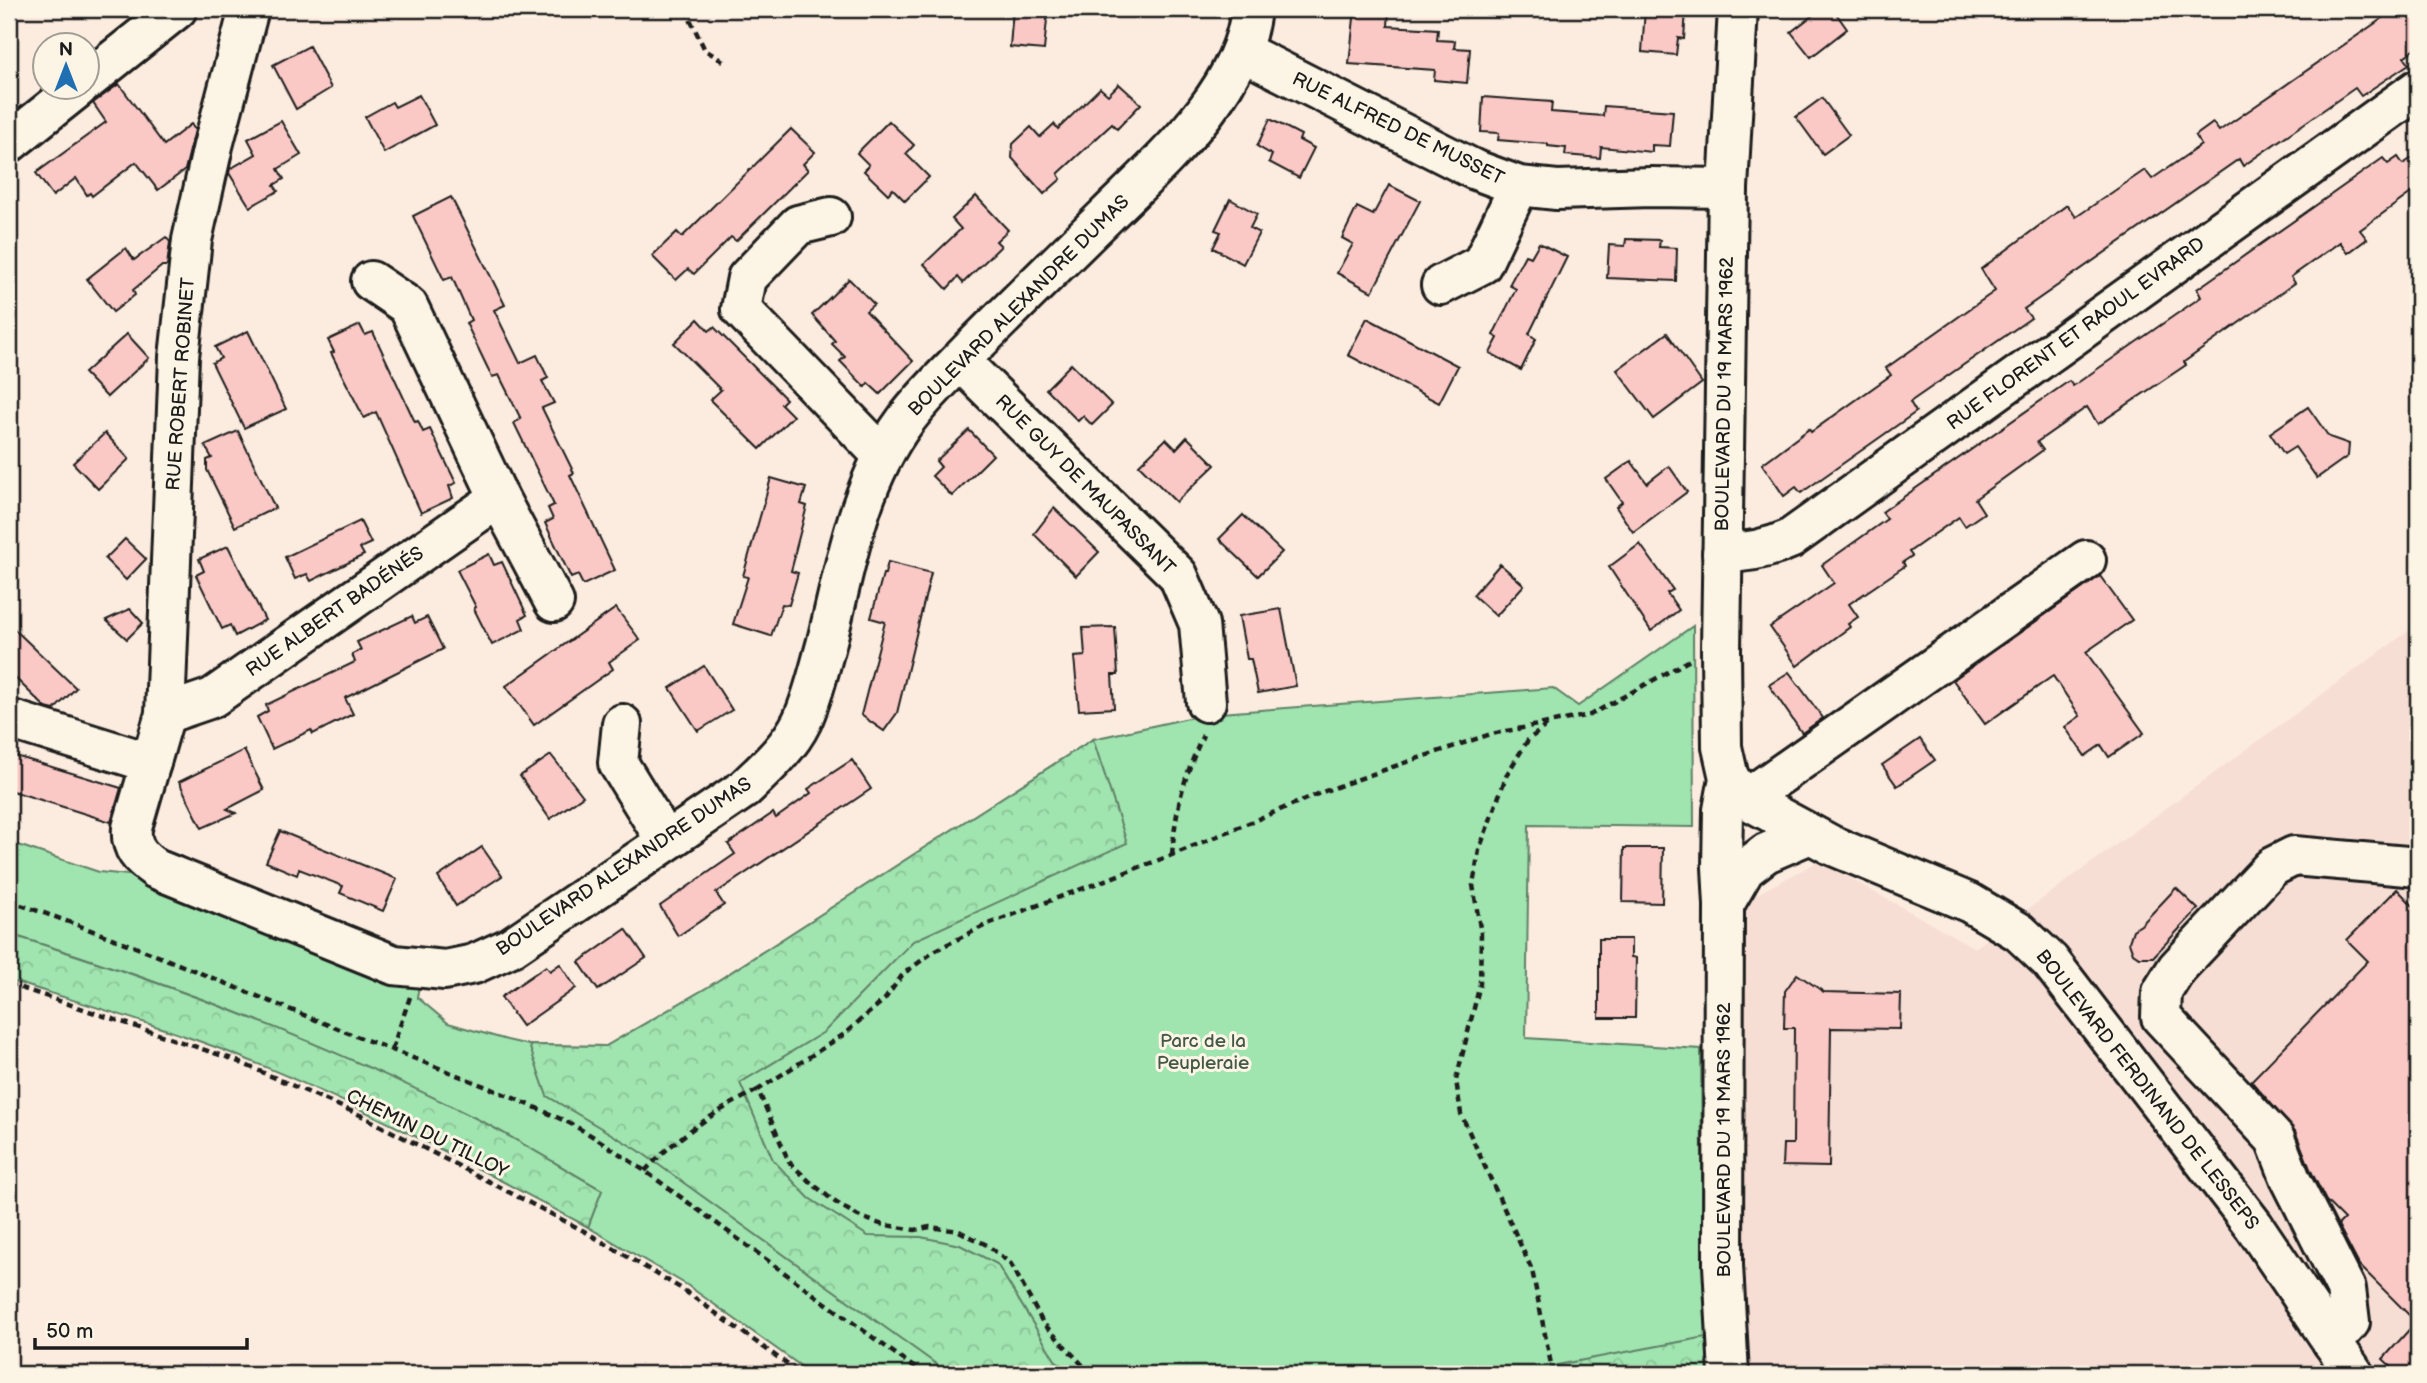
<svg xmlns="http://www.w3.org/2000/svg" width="2427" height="1383" viewBox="0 0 2427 1383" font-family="'Balsamiq Sans',sans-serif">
	<defs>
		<pattern id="forest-crowns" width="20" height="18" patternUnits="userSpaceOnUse" patternTransform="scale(1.75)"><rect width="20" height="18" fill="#a0e4af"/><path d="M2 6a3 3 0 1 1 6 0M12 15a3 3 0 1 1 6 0" fill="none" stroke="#89c396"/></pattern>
	</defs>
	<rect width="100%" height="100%" fill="#fcecdf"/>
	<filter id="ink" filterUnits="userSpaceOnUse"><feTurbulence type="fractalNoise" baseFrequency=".0143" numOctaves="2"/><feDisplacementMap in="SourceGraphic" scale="14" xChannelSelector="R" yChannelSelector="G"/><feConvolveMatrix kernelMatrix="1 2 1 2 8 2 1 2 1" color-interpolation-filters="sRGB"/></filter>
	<g filter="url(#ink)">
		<path fill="#f7ded4" d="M2418 624V1374H1746L1741 1341 1744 901 1819 861 1975 948Z"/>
		<path fill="#a0e4af" stroke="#5e8066" stroke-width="2" d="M1693 626 1694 827 1529 825 1526 1038 1701 1049 1703 1270 1710 1374H812L687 1285 588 1227 602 1190C562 1168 523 1143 482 1122 331 1045 171 983 9 934V842L99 872 138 876 419 986 417 997 448 1023 507 1040 529 1045 606 1046 708 987 1093 739 1207 714 1553 688 1578 706Z"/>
		<g fill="url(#forest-crowns)" stroke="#5e8066" stroke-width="2">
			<path d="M1093 739 1127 843 913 941 824 1032 740 1083 773 1160 809 1198 868 1236 921 1237 960 1245 997 1264 1055 1360 1073 1374H950L638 1150 547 1096 529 1045 606 1046 708 987Z"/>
			<path d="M9 934C168 983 334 1046 483 1122 523 1143 563 1168 602 1190L588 1227C473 1165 357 1103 236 1055 162 1026 84 1004 9 980Z"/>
			<path d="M1706 1337 1710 1374H1559L1557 1365Z"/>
		</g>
		<g fill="#fac9c6" stroke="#1c1c1c" stroke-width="2">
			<path d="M1013 9H1048L1044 50 1010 47Z"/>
			<path d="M1355 9H1389L1388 26 1438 29 1437 40 1455 41 1454 48 1470 49 1467 83 1434 80 1435 70 1349 64Z"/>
			<path d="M1645 9H1686L1684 39 1678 38 1676 55 1642 52Z"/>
			<path d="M1821 9H1833L1847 29 1811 57 1791 32Z"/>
			<path d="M2396 9H2418V46L2404 57 2409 64 2361 96 2355 88 2243 166 2239 159 2024 309 2031 318 1910 402 1916 412 1801 493 1796 487 1784 496 1762 464 1809 429 1811 432 1891 375 1886 368 1995 291 1981 269 2067 205 2076 217 2145 170 2152 179 2201 145 2195 136 2213 123 2219 131Z"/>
			<path d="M309 46 331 88 296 109 273 65Z"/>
			<path d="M119 84 164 145 191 124 195 130 185 170 158 190 136 162 92 196 90 193 87 195 76 178 53 196 36 173 106 122 93 103Z"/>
			<path d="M1119 84 1141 104 1117 129 1112 124 1058 174 1061 179 1044 194 1012 158 1013 144 1031 127 1040 137 1054 124 1058 129 1100 88 1108 95Z"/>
			<path d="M419 95 435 125 384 153 365 117 392 102 395 107Z"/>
			<path d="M1483 97 1552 102 1551 112 1603 116 1604 106 1673 111 1670 146 1652 145V152L1601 147 1600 158 1565 155 1566 148 1548 146V144L1498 140 1499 133 1481 132Z"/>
			<path d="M1822 98 1849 135 1823 154 1796 117Z"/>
			<path d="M1270 119 1301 135 1299 140 1314 148 1299 178 1269 162 1272 155 1257 146Z"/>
			<path d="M281 121 301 155 278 169 284 179 274 185 278 191 250 207 229 173 230 169 256 154 248 139Z"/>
			<path d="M889 121 914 145 906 154 929 177 905 201 893 189 888 194 864 171 869 165 857 153Z"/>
			<path d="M791 129 815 152 803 164 808 170 736 241 731 237 694 274 688 269 676 280 652 256 677 232 682 237Z"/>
			<path d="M2418 154V188L2360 230 2367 239 2348 253 2340 242 2291 277 2295 283 2184 362 2186 365 2098 424 2087 407 2037 442 2043 450 1975 499 1984 513 1965 526 1959 517 1909 552 1912 556 1903 562 1905 566 1849 604 1858 617 1848 624 1850 627 1797 666 1770 627 1834 583 1822 565 1887 519 1882 512 2069 381 2073 386 2201 297 2197 289 2383 158 2388 164 2398 157 2403 164Z"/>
			<path d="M1389 185 1420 201 1372 292 1337 273 1353 244 1342 238 1357 207 1373 215Z"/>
			<path d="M976 196 1008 230 996 241 1001 246 963 283 958 277 947 289 924 264 961 229 952 219Z"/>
			<path d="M451 197 505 305 494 310 520 363 537 355 548 378 542 381 554 403 542 408 574 473 570 475 615 570 583 585 578 575 571 578 545 523 553 519 548 508 554 505 514 423 521 419 499 375 492 377 466 323 471 320 452 277 444 280 413 216Z"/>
			<path d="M1230 199 1257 214 1250 228 1259 233 1243 264 1213 248 1221 232 1215 230Z"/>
			<path d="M166 237 170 242 167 266H162L133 290 135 295 113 312 87 279 126 248 134 260Z"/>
			<path d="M1626 239 1660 240 1659 247 1677 248 1676 281 1607 278 1609 245 1625 246Z"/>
			<path d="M1539 243 1567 257 1529 334 1536 339 1521 370 1490 353 1498 338 1493 335 1516 289 1509 285 1525 255 1531 257Z"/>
			<path d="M849 279 874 304 866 311 913 361 880 394 868 383 865 387 840 361 845 357 832 344 835 341 812 315Z"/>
			<path d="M1367 318 1458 366 1439 403 1348 355Z"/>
			<path d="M698 319 709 331 714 327 786 399 781 404 793 416 760 449 710 400 721 390 674 343Z"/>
			<path d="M360 325 365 335 373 332 415 422 418 421 423 432 430 429 456 483 449 486 453 498 421 513 376 412 364 418 331 353 334 352 328 340Z"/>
			<path d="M248 331 286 409 244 428 212 363 221 358 215 347Z"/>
			<path d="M1667 333 1702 383 1654 419 1617 370Z"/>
			<path d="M127 334 149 358 107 397 84 373Z"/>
			<path d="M1071 364 1112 405 1092 425 1083 416 1078 421 1046 389Z"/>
			<path d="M2308 407 2329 437 2349 444 2348 456 2317 478 2295 447 2284 454 2270 433Z"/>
			<path d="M969 430 993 455 952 496 932 476 941 467 936 461Z"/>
			<path d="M238 431 275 508 235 527 207 470V460L212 458 205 446Z"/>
			<path d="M105 433 129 459 98 489 73 463Z"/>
			<path d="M1187 437 1215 465 1176 502 1139 465 1166 439 1176 449Z"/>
			<path d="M1631 461 1647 483 1669 466 1687 492 1633 532 1616 507 1622 502 1606 479Z"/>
			<path d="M771 478 806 488 801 504 807 506 794 556H795L791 571 798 573 789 605 782 604 771 636 733 624 748 577 743 576Z"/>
			<path d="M1054 508 1099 552 1076 576 1034 534Z"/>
			<path d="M1243 515 1282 552 1258 576 1219 539Z"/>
			<path d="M360 521 371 543 360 548 364 555 311 581 307 574 295 579 285 557Z"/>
			<path d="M125 539 146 559 126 580 105 559Z"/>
			<path d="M1640 544 1673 590 1667 593 1679 610 1651 631 1609 567Z"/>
			<path d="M228 546 265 620 235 636 230 625 222 629 196 575 204 571 199 559Z"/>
			<path d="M489 554 494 565 502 562 527 615 520 619 524 629 492 645 474 609 476 607 457 570Z"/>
			<path d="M888 562 931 573 897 713 884 731 861 715 885 622 871 618 883 574H885Z"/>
			<path d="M1500 564 1524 585 1496 616 1473 595Z"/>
			<path d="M2100 576 2132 620 2086 652 2144 733 2109 757 2101 745 2085 756 2065 727 2080 716 2053 676 1985 724 1953 680Z"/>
			<path d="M616 608 640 640 609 662 613 669 534 725 506 686Z"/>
			<path d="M130 609 143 623 127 639 106 620Z"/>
			<path d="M1281 609 1296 686 1258 693 1251 659H1247L1239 616Z"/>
			<path d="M412 616 415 623 427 617 443 649 345 698 353 714 313 734 311 730 272 749 257 717 268 711 266 705 355 662 352 654 361 650 357 642Z"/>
			<path d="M9 624 76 688 54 710 46 708 9 672Z"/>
			<path d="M1115 627 1118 675H1112L1114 708 1079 710 1074 657 1085 656 1083 628Z"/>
			<path d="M704 666 732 710 698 731 670 688Z"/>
			<path d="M1789 672 1823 718 1802 733 1769 685Z"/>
			<path d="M1920 739 1935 760 1897 786 1882 765Z"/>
			<path d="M244 750 264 790 227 809 236 813 202 828 179 782Z"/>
			<path d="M9 754 121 788 111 822 9 790Z"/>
			<path d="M551 755 583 796 550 819 520 776Z"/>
			<path d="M852 760 871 789 716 893 724 905 678 936 660 906 735 854 728 844 773 813 776 818 811 793 808 789Z"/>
			<path d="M280 831 397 879 383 911 340 893 343 886 299 869 297 875 266 862Z"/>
			<path d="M482 847 502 876 456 906 438 877Z"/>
			<path d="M1624 848H1663L1662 903 1623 902Z"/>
			<path d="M2176 888 2198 909 2153 957H2139L2133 953 2129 942 2133 930 2141 925Z"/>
			<path d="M2397 889 2418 911V1368L2412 1374H2399L2383 1359 2416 1322 2359 1265 2338 1225 2344 1219 2326 1201 2311 1171 2295 1131 2251 1081 2368 961 2347 940Z"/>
			<path d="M626 929 646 958 598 990 579 962Z"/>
			<path d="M1599 939H1631V957L1636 958 1635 1018H1599Z"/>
			<path d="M560 964 576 988 522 1026 501 997 546 966 550 971Z"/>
			<path d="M1797 974 1824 992 1901 994 1900 1029 1831 1028 1829 1167 1782 1166 1783 1144H1793L1794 1028H1784L1785 991Z"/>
		</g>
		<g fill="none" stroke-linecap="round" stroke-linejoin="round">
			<g stroke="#1c1c1c" stroke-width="44">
				<g id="minor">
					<path d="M249 9 213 146 192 240 179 357 165 714 132 828C130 848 140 858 156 869L394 965 445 970 474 964 511 947 744 789C765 769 789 748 802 721 813 697 819 670 826 645 845 569 857 486 905 421 924 395 950 371 973 347 1018 302 1063 258 1109 213 1164 159 1243 90 1251 9"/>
					<path d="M1241 51 1473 169 1519 186 1557 190 1651 187 1728 188"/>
					<path d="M88 80 177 9"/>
					<path d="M9 143 78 88"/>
					<path d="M831 217 798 225 747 278 741 309 883 456"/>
					<path d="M371 281 408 306 499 498 554 602"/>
					<path d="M1441 285 1482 264 1519 186"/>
					<path d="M960 361 1178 575 1199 624 1206 702"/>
					<path d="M1722 553C1747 553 1768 549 1790 539L2418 89"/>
					<path d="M165 714 212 698 499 498"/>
					<path d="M9 719 151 763"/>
					<path d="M622 724 618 763 666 841"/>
					<path d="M1729 778 1746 799 1831 845 1970 903 2019 932 2050 961 2254 1226 2354 1374"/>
					<path d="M1746 799 2086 560"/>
					<path d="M1724 905 1745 869 1766 853 1810 834"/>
					<path d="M2332 1342 2350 1322 2346 1289 2291 1180 2275 1139 2161 1017 2162 992 2177 968 2272 867 2294 856 2418 867"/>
					<path d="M1729 1374 1723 1265 1724 905 1722 867 1723 810 1729 778 1722 747 1721 650 1728 188 1738 9"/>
				</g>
			</g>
			<g stroke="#1c1c1c" stroke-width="4.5" stroke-dasharray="7 5" stroke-linecap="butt">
				<path d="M685 9 705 50 725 62"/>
				<path d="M1547 725 1528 740 1507 774 1479 850 1473 885 1481 934 1480 984 1456 1080 1461 1114 1532 1270 1553 1374"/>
				<path d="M1172 855C1176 806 1183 780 1203 735"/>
				<path d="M9 901C117 937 221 982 326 1024 405 1056 486 1084 563 1120 592 1134 618 1153 645 1171L923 1374"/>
				<path d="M9 984 232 1059 360 1115 584 1231 682 1289 801 1374"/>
				<path d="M392 1049 410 997"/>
				<path d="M645 1171C676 1137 717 1110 758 1090"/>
				<path d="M1091 1374 1043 1323 1011 1264 987 1245 959 1231 930 1227 915 1230 880 1224 858 1216 835 1202 809 1181 789 1162 758 1090 843 1035 885 999 903 974 936 950 988 924 1172 855 1325 791 1404 763 1491 734 1590 715 1690 660"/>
			</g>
			<use href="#minor" stroke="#fcf5e5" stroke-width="38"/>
		</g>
	</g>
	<g text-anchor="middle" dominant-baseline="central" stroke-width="6" stroke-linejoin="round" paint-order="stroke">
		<g font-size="19" fill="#1c1c1c" stroke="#fcf5e5">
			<text transform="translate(1398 129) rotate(26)">RUE ALFRED DE MUSSET</text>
			<text transform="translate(1019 306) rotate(-45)">BOULEVARD ALEXANDRE DUMAS</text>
			<text transform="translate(2076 334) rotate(-36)">RUE FLORENT ET RAOUL EVRARD</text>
			<text transform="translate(181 384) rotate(-86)">RUE ROBERT ROBINET</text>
			<text transform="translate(1725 394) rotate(-89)">BOULEVARD DU 19 MARS 1962</text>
			<text transform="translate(1085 485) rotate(45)">RUE GUY DE MAUPASSANT</text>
			<text transform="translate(335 612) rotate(-35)">RUE ALBERT BADÉNÉS</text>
			<text transform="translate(624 867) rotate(-34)">BOULEVARD ALEXANDRE DUMAS</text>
			<text transform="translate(2147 1090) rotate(52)">BOULEVARD FERDINAND DE LESSEPS</text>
			<text transform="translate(427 1134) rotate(26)">CHEMIN DU TILLOY</text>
			<text transform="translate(1724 1140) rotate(-90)">BOULEVARD DU 19 MARS 1962</text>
		</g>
		<g font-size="19" fill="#445848" stroke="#fcf5e5">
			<text x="1203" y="1041">Parc de la<tspan x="1203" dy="22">Peupleraie</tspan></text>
		</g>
	</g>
	<rect width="2427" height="1383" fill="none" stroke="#fcf5e5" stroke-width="35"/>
	<rect x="18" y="18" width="2392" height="1348" fill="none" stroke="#1c1c1c" stroke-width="2.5" filter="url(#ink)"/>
	<g transform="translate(66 66)"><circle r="33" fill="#fcf5e5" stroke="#a29e95" stroke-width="2"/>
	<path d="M0-5L12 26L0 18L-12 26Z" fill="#1f6fb2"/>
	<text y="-10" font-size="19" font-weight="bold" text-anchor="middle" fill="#1c1c1c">N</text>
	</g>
	<path d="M35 1338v10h212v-10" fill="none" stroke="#1c1c1c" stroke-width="3.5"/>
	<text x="46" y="1338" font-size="21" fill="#1c1c1c" stroke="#fcf5e5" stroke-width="5" paint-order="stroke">50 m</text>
</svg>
